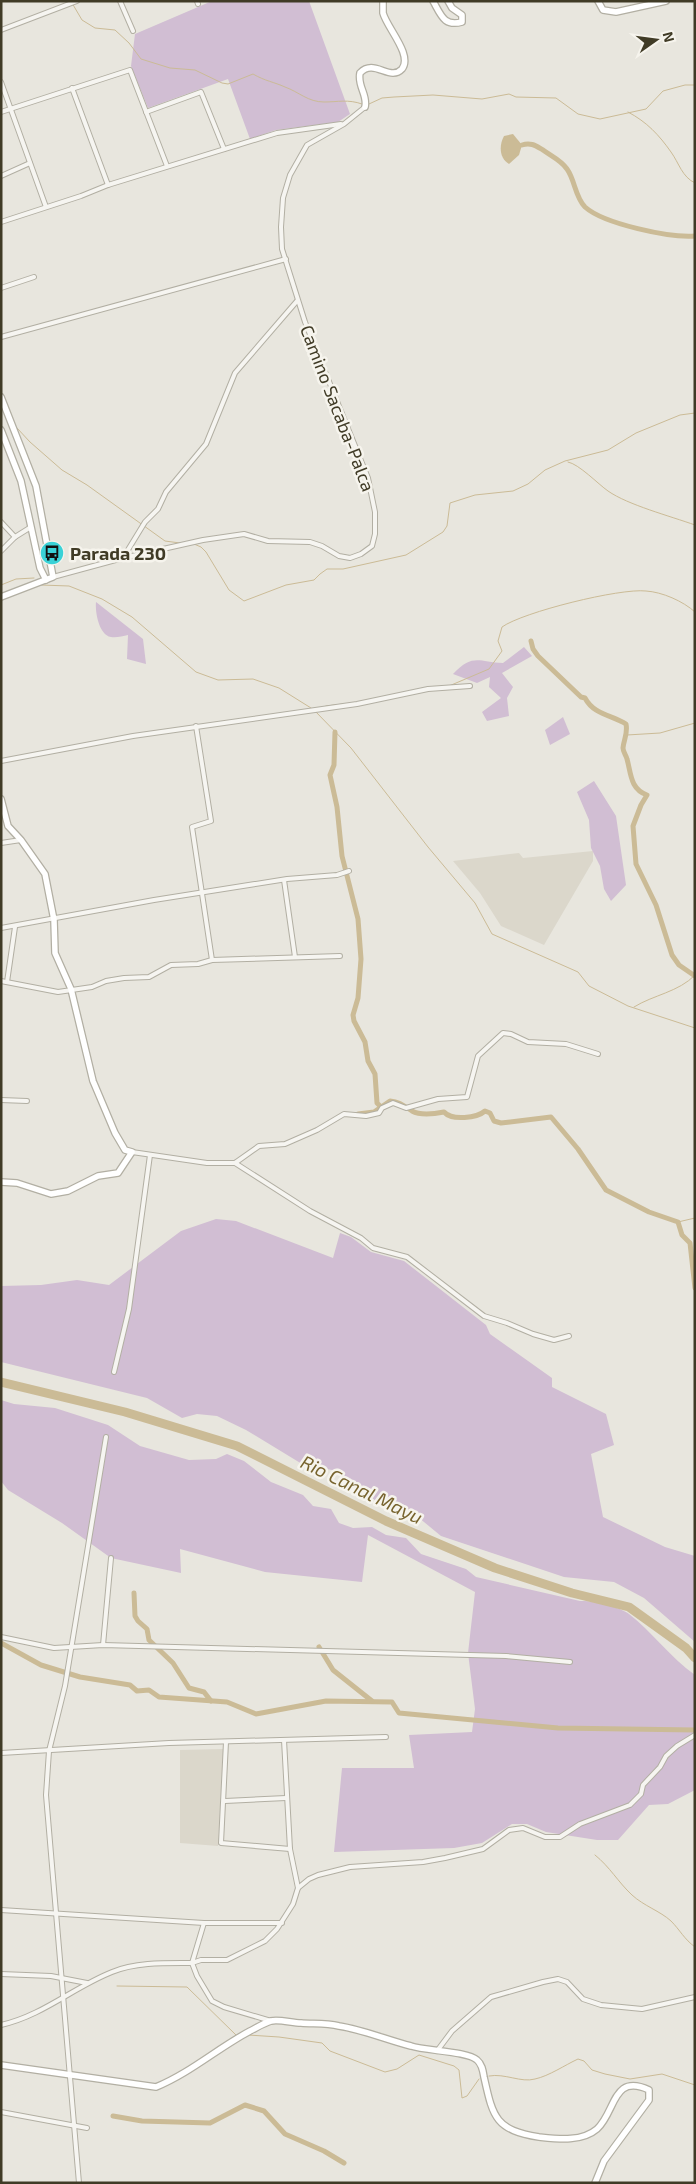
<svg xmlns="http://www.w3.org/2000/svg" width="696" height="2184" viewBox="0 0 696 2184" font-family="'Exo 2',sans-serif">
	<rect width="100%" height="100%" fill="#e8e6de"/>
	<g fill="#dbd7cb">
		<path d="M593 851V861L544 945 501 926 480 893 453 861 519 853 523 858Z"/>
		<path d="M223 1749 218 1846 180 1843V1750Z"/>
	</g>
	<g fill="#d1bed3">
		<path d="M212 1H309L350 114 338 122 276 130 250 139 228 79 148 108 131 66 135 34Z"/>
		<path d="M96 602 143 639 146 664 127 659 128 635C123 636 116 638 111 637 99 635 95 612 96 602Z"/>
		<path d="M524 647 532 656 502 673 513 687 507 698 509 716 487 721 482 712 501 698 489 687 490 677 477 683 453 674C473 653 478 662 503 663Z"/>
		<path d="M563 717 570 734 550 745 545 730Z"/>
		<path d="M594 781 616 816 626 885 611 901 604 889 600 866 591 848 589 820 577 792Z"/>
		<path d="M216 1219 236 1221 333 1258 340 1233 351 1237 371 1252 404 1261 486 1325 490 1334 552 1378V1387L606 1414 614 1445 591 1454 603 1517 665 1547 695 1556V1642L644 1598 614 1582 564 1577 441 1536 407 1508 379 1503 332 1470 302 1464 246 1430 217 1416 197 1414 182 1418 147 1398 1 1362V1286L41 1285 77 1280 109 1285 181 1231Z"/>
		<path d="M1 1400 14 1404 55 1408 108 1425 140 1446 189 1460 216 1459 227 1454 244 1461 271 1482 303 1495 313 1506 331 1509 339 1523 353 1528 372 1527 386 1535 406 1538 421 1554 466 1569 476 1577 580 1601C591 1600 621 1607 629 1614 652 1632 670 1657 695 1675V1790L668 1804 649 1805 618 1840H597L546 1832 527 1824H512L482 1843 454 1848 334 1852 342 1768H414L409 1735 472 1732 475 1709 468 1653 475 1592 368 1535 362 1582 265 1572 180 1549 181 1573 111 1558 62 1523 8 1490 1 1481Z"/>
	</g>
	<path fill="#cbbb96" d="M513 134 522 145 519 155 509 164C499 158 499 145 504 136Z"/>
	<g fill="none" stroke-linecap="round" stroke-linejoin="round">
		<g stroke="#cbbb96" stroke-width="1">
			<path d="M72 3 82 20 95 28 115 30 129 43 141 59 170 68 195 70 222 83 228 84 253 74C265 81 274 82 285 87 299 92 308 102 324 102 338 102 348 99 362 104"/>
			<path d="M369 104 382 98 394 97 433 95 482 99 509 94 516 97 556 98 578 114 600 119 646 109 663 91 685 85H695"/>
			<path d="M628 112C647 122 659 135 671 152 679 163 682 177 695 183"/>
			<path d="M17 428 30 442 62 470 87 485 165 541 180 543"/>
			<path d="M568 462C579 464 598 484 608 491 628 505 670 516 695 525"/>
			<path d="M194 544 201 547 206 552 229 590 244 601 286 585 314 580 320 574 327 569H343L406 555 443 532 447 526 450 503 475 495 513 491 528 484 545 470 565 461 608 450 636 433 680 415 695 413"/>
			<path d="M1 585 16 579 34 578"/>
			<path d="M41 585 69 586 102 599 132 617 196 672 218 680 253 679 279 688 311 708"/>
			<path d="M449 686 489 669 502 651 498 641 502 627C523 612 620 588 646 591 662 592 683 601 695 612"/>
			<path d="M326 706 352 703"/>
			<path d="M315 711 351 748 428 847 475 903 492 934 578 972 589 986 628 1006 695 1028"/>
			<path d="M627 735 660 733 695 723"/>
			<path d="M634 1007C653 995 679 992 695 975"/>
			<path d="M678 1222 695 1218"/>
			<path d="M595 1855C610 1867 618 1882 632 1895 644 1906 660 1911 671 1921 680 1930 684 1939 695 1947"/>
			<path d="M117 1986 187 1987 236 2035"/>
			<path d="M248 2035 279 2037 322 2043 330 2051 385 2072 397 2069 419 2055 454 2066 459 2070 462 2098 467 2096 479 2079"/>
			<path d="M489 2076C505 2073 521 2083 535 2079 549 2076 565 2065 578 2059L584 2061 592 2070 605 2074 630 2079 662 2074 695 2085"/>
		</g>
		<g stroke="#cbbb96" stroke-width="5">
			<path d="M522 145C531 142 536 146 543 150 551 156 561 160 567 169 575 180 575 197 585 207 604 224 670 238 695 236"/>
			<path d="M531 641 533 649 538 656 581 697 585 698C594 715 612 715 626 724 628 733 624 739 623 748 623 752 626 755 627 759 631 773 630 789 647 795L641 805 633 826 636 864 656 905 672 955 679 965 695 976"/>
			<path d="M335 732 334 765 330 775 337 807 342 856 358 919 361 959 358 998 353 1015 354 1021 365 1042 368 1061 375 1074 377 1103 381 1107"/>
			<path d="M358 1114 374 1112 390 1101C400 1102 404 1106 412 1111 421 1116 434 1114 444 1112 452 1121 477 1118 485 1111L490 1113 494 1121 501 1123 551 1117 578 1149 606 1190 649 1212 678 1222 682 1235 690 1243 695 1288"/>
			<path d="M134 1593 135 1616 138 1621 147 1629 149 1640 173 1663 189 1688 204 1692 211 1701"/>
			<path d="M1 1643 41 1665 80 1677 130 1685 137 1691 149 1690 159 1697 227 1702 256 1714 326 1701 392 1702 399 1713 558 1728 695 1730"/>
			<path d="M319 1647 333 1670 372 1701"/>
			<path d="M113 2116 142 2121 210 2123 245 2105 264 2111 285 2134 324 2151 344 2163"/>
		</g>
		<path stroke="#cbbb96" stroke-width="9" d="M1 1382 125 1412 237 1446 386 1521 495 1568 572 1593 629 1607 686 1648 695 1658"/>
		<g stroke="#b2afa3" stroke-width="6">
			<g id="street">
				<path d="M120 1 133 31"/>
				<path d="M197 1 198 4"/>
				<path d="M1 30 77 1"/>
				<path d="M1 82 46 207"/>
				<path d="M72 88 108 185"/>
				<path d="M1 112 130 70 167 166"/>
				<path d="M146 112 201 92 224 149"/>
				<path d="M1 176 30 163"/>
				<path d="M1 222 81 196 108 185 277 133 341 124"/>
				<path d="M1 288 34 277"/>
				<path d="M1 337 286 259"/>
				<path d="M1 522 15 537"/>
				<path d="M1 551 15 537 31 527"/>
				<path d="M123 558 145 522 158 509 166 492 206 444 235 373 297 301"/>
				<path d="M53 577 123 558 203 540 244 534 268 541 310 542 322 546 339 556 350 558 361 554 372 546 375 534V512L368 478 305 322 282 249 281 227 283 198 290 175 307 145 344 124 365 107"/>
				<path d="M196 726 211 821 192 827 212 960"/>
				<path d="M1 761 133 736 357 704 428 689 470 686"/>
				<path d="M1 843 21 840"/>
				<path d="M284 880 295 957"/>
				<path d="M1 928 154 900 287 879 337 875 349 871"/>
				<path d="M1 981 58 992 92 987 106 981 124 978 149 977 171 965 198 964 212 960 340 956"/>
				<path d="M7 982 15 927"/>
				<path d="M1 1100 27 1101"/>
				<path d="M132 1152 207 1163H235L259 1146 285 1144 317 1130 344 1114 366 1116 379 1113 382 1108 393 1103 406 1108 438 1099 467 1097 478 1056 503 1033 511 1034 528 1042 566 1044 598 1054"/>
				<path d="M235 1163 310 1211 361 1238 373 1248 407 1257 484 1316 507 1323 533 1334 554 1340 569 1336"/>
				<path d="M114 1372 129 1309 150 1155"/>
				<path d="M1 1637 54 1648 103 1645 506 1656 570 1662"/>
				<path d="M103 1645 111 1558"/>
				<path d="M284 1740 290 1849 298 1888"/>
				<path d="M226 1742 221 1843 290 1849"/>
				<path d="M1 1753 169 1743 386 1737"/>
				<path d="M225 1801 286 1798"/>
				<path d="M1 1910 204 1923H282"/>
				<path d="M204 1923 192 1963 197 1976 212 2001 224 2007 271 2021"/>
				<path d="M1 1974 51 1976 87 1983"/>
				<path d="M1 2025C42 2016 74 1987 112 1972 136 1962 166 1963 192 1963L201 1960H227L265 1941 277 1929 286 1915 293 1904 298 1888 309 1879 318 1875 350 1867 423 1862 445 1858 483 1849 509 1830 523 1828 545 1837H560L580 1824 630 1805 641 1794 643 1785 660 1767 666 1756 677 1746 695 1735"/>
				<path d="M437 2051 452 2031 491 1997 543 1982 558 1979 567 1982 583 1999 601 2005 642 2009 695 1997"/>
				<path d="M1 2112 87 2128"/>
				<path d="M79 2183 46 1795 49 1751 65 1686 106 1437"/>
			</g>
		</g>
		<g stroke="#b2afa3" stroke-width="8">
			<g id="secondary">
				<path d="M433 1C441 15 444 27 462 22V15L452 8 448 1"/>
				<path d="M598 1 603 10 616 12 666 1"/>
				<path d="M365 107C368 95 357 86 360 73 374 58 390 82 402 69 413 55 387 28 383 13 383 9 383 5 383 1"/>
				<path d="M1 397 36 486 53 577 1 597"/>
				<path d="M1 430 21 481 40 568 46 580"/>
				<path d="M1 799 8 826 21 840 45 874 54 920 55 953 71 989 93 1081 115 1133 125 1150 132 1152 118 1173 98 1176 68 1191 51 1194 17 1183 1 1182"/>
				<path d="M1 2065 156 2087C190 2073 218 2048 250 2031 256 2028 264 2023 271 2021 279 2019 292 2023 301 2023 313 2024 326 2023 339 2026 364 2030 387 2040 411 2046 426 2051 467 2051 477 2060 482 2064 483 2071 484 2077 493 2117 495 2130 539 2137 558 2139 582 2142 597 2129 616 2112 612 2073 649 2090V2100L604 2161 595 2183"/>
			</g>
		</g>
		<use href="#street" stroke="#f6f5f1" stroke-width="4"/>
		<use href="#secondary" stroke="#fff" stroke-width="5.5"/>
	</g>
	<defs>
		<g id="bus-disc" transform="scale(1.25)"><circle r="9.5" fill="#39d2d7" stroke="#f6f4ed"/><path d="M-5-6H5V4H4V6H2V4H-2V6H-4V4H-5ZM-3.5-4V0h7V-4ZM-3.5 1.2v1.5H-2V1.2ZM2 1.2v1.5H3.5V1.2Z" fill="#111"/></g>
	</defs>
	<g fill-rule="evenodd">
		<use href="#bus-disc" x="52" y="553"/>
	</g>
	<g text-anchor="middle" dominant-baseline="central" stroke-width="5" stroke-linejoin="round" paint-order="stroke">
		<g font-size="18" fill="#403b26" stroke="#f6f4ed">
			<text transform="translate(338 408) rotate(69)">Camino Sacaba-Palca</text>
		</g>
		<g font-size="18" font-weight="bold" fill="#403b26" stroke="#f6f4ed" text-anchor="start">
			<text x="70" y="553">Parada 230</text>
		</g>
		<g font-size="19" font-style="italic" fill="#77632d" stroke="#f6f4ed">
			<text transform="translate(362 1489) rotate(26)">Rio Canal Mayu</text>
		</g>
	</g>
	<rect width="696" height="2184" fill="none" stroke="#403b26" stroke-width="5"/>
	<g transform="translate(656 40) rotate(76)" stroke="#f6f4ed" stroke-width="4" paint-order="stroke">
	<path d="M0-4L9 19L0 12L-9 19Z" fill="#403b26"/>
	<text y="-8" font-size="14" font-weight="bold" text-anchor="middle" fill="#403b26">N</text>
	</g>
</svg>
